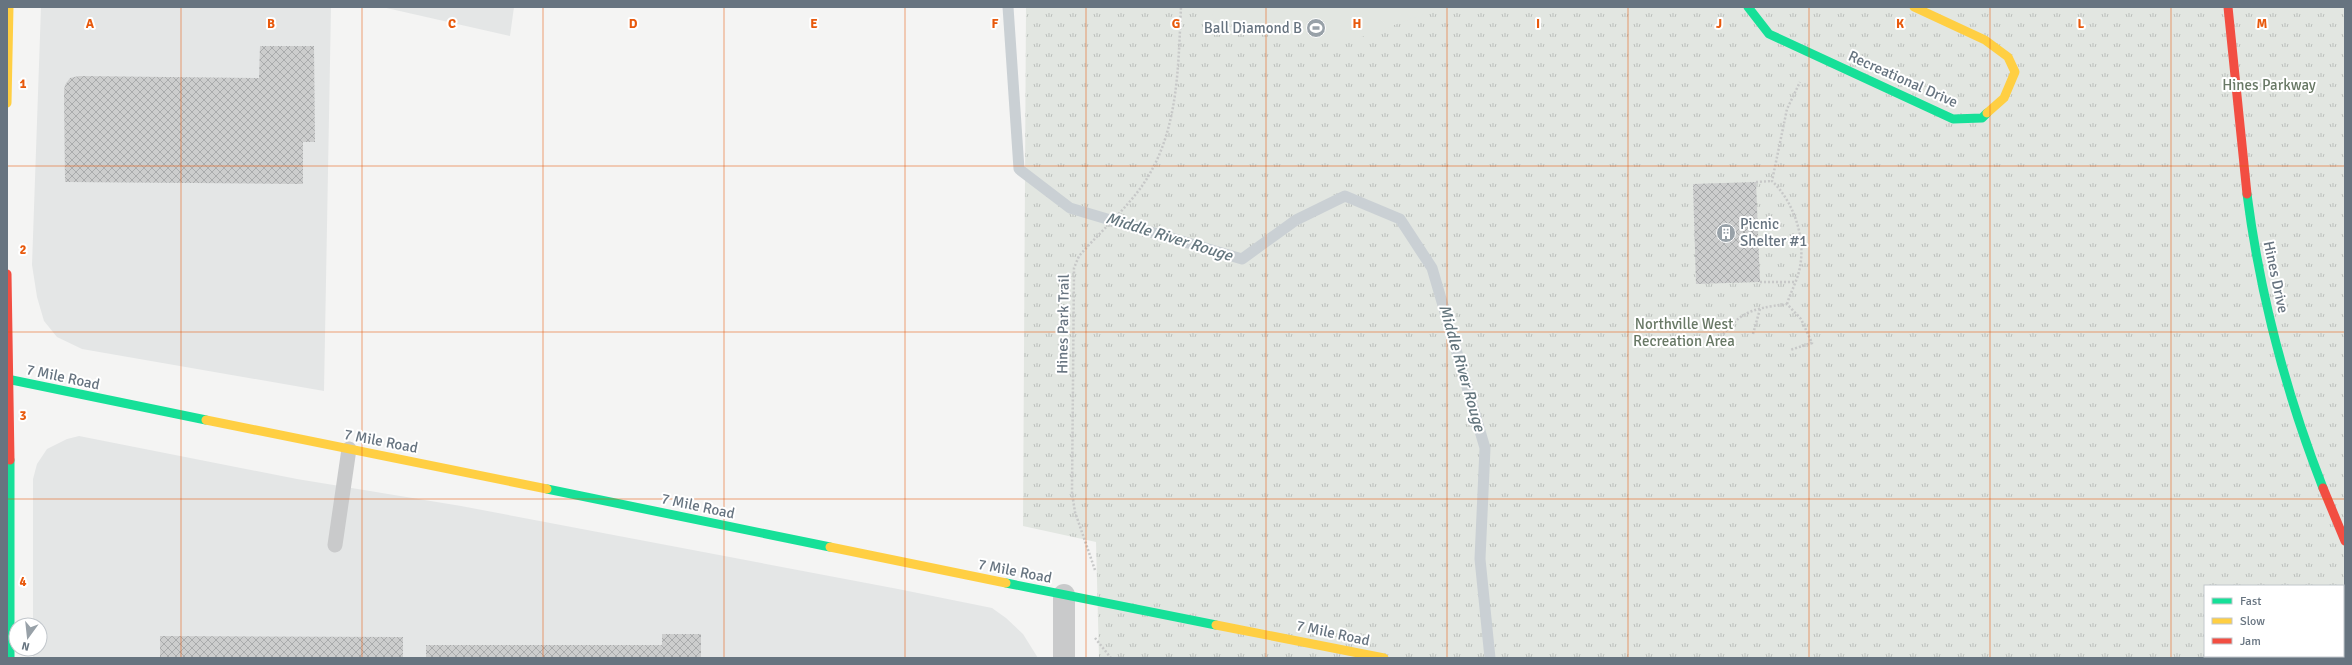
<svg xmlns="http://www.w3.org/2000/svg" width="2352" height="665" viewBox="0 0 2352 665" font-family="Signika,sans-serif">
	<defs>
		<pattern id="grass-tufts" width="24" height="20" patternUnits="userSpaceOnUse"><rect width="24" height="20" fill="#e2e6e1"/><path d="M3 7l-1-3M5 7V3M7 7l1-3M15 17l-1-3M17 17v-4M19 17l1-3" fill="none" stroke="#bbbfbc"/></pattern>
		<pattern id="building-cross-hatch" width="8" height="8" patternUnits="userSpaceOnUse"><rect width="8" height="8" fill="#cccdcd"/><path d="M0 0l8 8M0 8l8-8" fill="none" stroke="#a9abac"/></pattern>
	</defs>
	<rect width="100%" height="100%" fill="#f4f4f3"/>
	<g fill="#e4e6e6">
		<path d="M41 7H331L324 391 82 349 57 337 44 321 37 297 32 265Z"/>
		<path d="M382 7H514L510 36Z"/>
		<path d="M79 436 297 479 461 506 898 589 992 608 1006 618 1023 634 1038 658H33V649H40V625H33V479L37 464 47 449 67 439Z"/>
	</g>
	<path fill="url(#grass-tufts)" fill-rule="evenodd" d="M1026 7H2345V658H1099L1096 542 1023 526ZM2205 586H2343V656H2205Z"/>
	<path fill="#e2e6e1" d="M1214 7H1433L1427 13 1353 40 1278 37 1212 18Z"/>
	<g fill="none" stroke-linecap="round" stroke-linejoin="round">
		<path stroke="#cad0d4" stroke-width="11" d="M1008 7 1019 169 1070 208 1242 259 1296 220 1345 196 1400 219 1432 268 1485 448 1480 559 1490 658"/>
	</g>
	<g fill="url(#building-cross-hatch)">
		<path d="M260 46H314L315 142H303V184L65 182 64 91 65 85 70 78 79 76 259 78Z"/>
		<path d="M1756 182 1760 282 1696 284 1693 184Z"/>
		<path d="M662 634H701V658H426V645H662Z"/>
		<path d="M160 636 403 637V658H160Z"/>
	</g>
	<g fill="none" stroke-linecap="round" stroke-linejoin="round">
		<g stroke="#c7c8c8" stroke-width="2.5" stroke-dasharray="2 2" stroke-linecap="butt">
			<path d="M1756 182 1772 181"/>
			<path d="M1760 282H1794"/>
			<path d="M1787 304C1790 294 1795 285 1798 275 1808 243 1795 203 1772 181L1787 109 1800 82"/>
			<path d="M1753 334 1760 309"/>
			<path d="M1723 348 1716 344C1739 312 1749 309 1787 304L1801 319 1812 343 1790 350"/>
			<path d="M1095 570 1075 512 1072 493 1074 268 1079 256C1099 233 1125 210 1142 186 1179 133 1178 68 1181 7"/>
			<path d="M1095 638 1111 658"/>
		</g>
		<path stroke="#c9cacb" stroke-width="15" d="M335 545 349 449"/>
		<path stroke="#c9cacb" stroke-width="22" d="M1064 595V658"/>
		<g stroke="#16e098" stroke-width="9">
			<path d="M1748 7 1769 34 1953 119 1982 118 1987 113"/>
			<path d="M2247 194C2260 295 2286 393 2323 488"/>
			<path d="M7 379 206 420"/>
			<path d="M10 460V658"/>
			<path d="M547 489 830 547"/>
			<path d="M1006 583 1216 625"/>
		</g>
		<g stroke="#ffcf43" stroke-width="9">
			<path d="M1914 7 1985 40 2008 57 2015 72 2004 98 1987 113"/>
			<path d="M7 103 9 7"/>
			<path d="M206 420 547 489"/>
			<path d="M830 547 1006 583"/>
			<path d="M1216 625 1384 658"/>
		</g>
		<g stroke="#f24e42" stroke-width="9">
			<path d="M2228 7 2247 194"/>
			<path d="M7 274 10 460"/>
			<path d="M2323 488 2345 541"/>
		</g>
	</g>
	<path fill="none" stroke="#e8590c" stroke-width="1" stroke-opacity="0.55" d="M181 7V658M362 7V658M543 7V658M724 7V658M905 7V658M1086 7V658M1266 7V658M1447 7V658M1628 7V658M1809 7V658M1990 7V658M2171 7V658M7 166H2345M7 332H2345M7 499H2345"/>
	<defs>
		<g id="stadium-disc" transform="scale(1)"><circle r="9.5" fill="#98a1a8" stroke="#fff"/><path d="M0-5a6.5 5 0 1 0 0 10a6.5 5 0 1 0 0-10ZM-3.5-1.8h7v3.6h-7Z" fill="#fff"/></g>
		<g id="building-disc" transform="scale(1)"><circle r="9.5" fill="#98a1a8" stroke="#fff"/><path d="M-4-6H4V6H1V3H-1V6H-4ZM-2.5-4.3h1.7v1.8h-1.7ZM.8-4.3h1.7v1.8H.8ZM-2.5-1h1.7V.8h-1.7ZM.8-1h1.7V.8H.8Z" fill="#fff"/></g>
	</defs>
	<g fill-rule="evenodd">
		<use href="#stadium-disc" x="1316" y="28"/>
		<use href="#building-disc" x="1726" y="233"/>
	</g>
	<g text-anchor="middle" dominant-baseline="central" stroke-width="4" stroke-linejoin="round" paint-order="stroke">
		<g font-size="15" fill="#677480" stroke="#fff" text-anchor="end">
			<text x="1302" y="28">Ball Diamond B</text>
			<text x="1740" y="224" text-anchor="start">Picnic<tspan x="1740" dy="17">Shelter #1</tspan></text>
		</g>
		<g font-size="15" fill="#677480" stroke="#fff">
			<text transform="translate(1903 79) rotate(24)">Recreational Drive</text>
			<text transform="translate(2276 277) rotate(78)">Hines Drive</text>
			<text transform="translate(1063 324) rotate(-89)">Hines Park Trail</text>
			<text transform="translate(63 377) rotate(12)">7 Mile Road</text>
			<text transform="translate(381 441) rotate(11)">7 Mile Road</text>
			<text transform="translate(698 506) rotate(12)">7 Mile Road</text>
			<text transform="translate(1015 571) rotate(11)">7 Mile Road</text>
			<text transform="translate(1333 633) rotate(12)">7 Mile Road</text>
		</g>
		<g font-size="15" fill="#687865" stroke="#fff">
			<text x="2269" y="85">Hines Parkway</text>
			<text x="1684" y="324">Northville West<tspan x="1684" dy="17">Recreation Area</tspan></text>
		</g>
		<g font-size="16" font-style="italic" fill="#63757d" stroke="#fff">
			<text transform="translate(1169 237) rotate(17)">Middle River Rouge</text>
			<text transform="translate(1462 368) rotate(74)">Middle River Rouge</text>
		</g>
	</g>
	<g font-size="13" text-anchor="middle" font-weight="bold" fill="#e8590c" stroke="#fff" stroke-width="4" stroke-linejoin="round" paint-order="stroke">
		<text x="90" y="28">A</text>
		<text x="271" y="28">B</text>
		<text x="452" y="28">C</text>
		<text x="633" y="28">D</text>
		<text x="814" y="28">E</text>
		<text x="995" y="28">F</text>
		<text x="1176" y="28">G</text>
		<text x="1357" y="28">H</text>
		<text x="1538" y="28">I</text>
		<text x="1719" y="28">J</text>
		<text x="1900" y="28">K</text>
		<text x="2081" y="28">L</text>
		<text x="2262" y="28">M</text>
		<text x="23" y="88">1</text>
		<text x="23" y="254">2</text>
		<text x="23" y="420">3</text>
		<text x="23" y="586">4</text>
	</g>
	<rect width="2352" height="665" fill="none" stroke="#677480" stroke-width="16"/>
	<rect x="2204" y="585" width="140" height="72" fill="#ffffff" stroke="#c2c7cc"/>
	<rect x="2212" y="598" width="20" height="6" fill="#16e098" stroke="#c2c7cc"/>
	<text x="2240" y="605" font-size="12" fill="#677480">Fast</text>
	<rect x="2212" y="618" width="20" height="6" fill="#ffcf43" stroke="#c2c7cc"/>
	<text x="2240" y="625" font-size="12" fill="#677480">Slow</text>
	<rect x="2212" y="638" width="20" height="6" fill="#f24e42" stroke="#c2c7cc"/>
	<text x="2240" y="645" font-size="12" fill="#677480">Jam</text>
	<g transform="translate(28 637) rotate(195)"><circle r="19" fill="#ffffff" stroke="#c2c7cc"/>
	<path d="M0-3L7 15L0 10L-7 15Z" fill="#98a1a8"/>
	<text y="-6" font-size="11" font-weight="bold" text-anchor="middle" fill="#677480">N</text>
	</g>
</svg>
